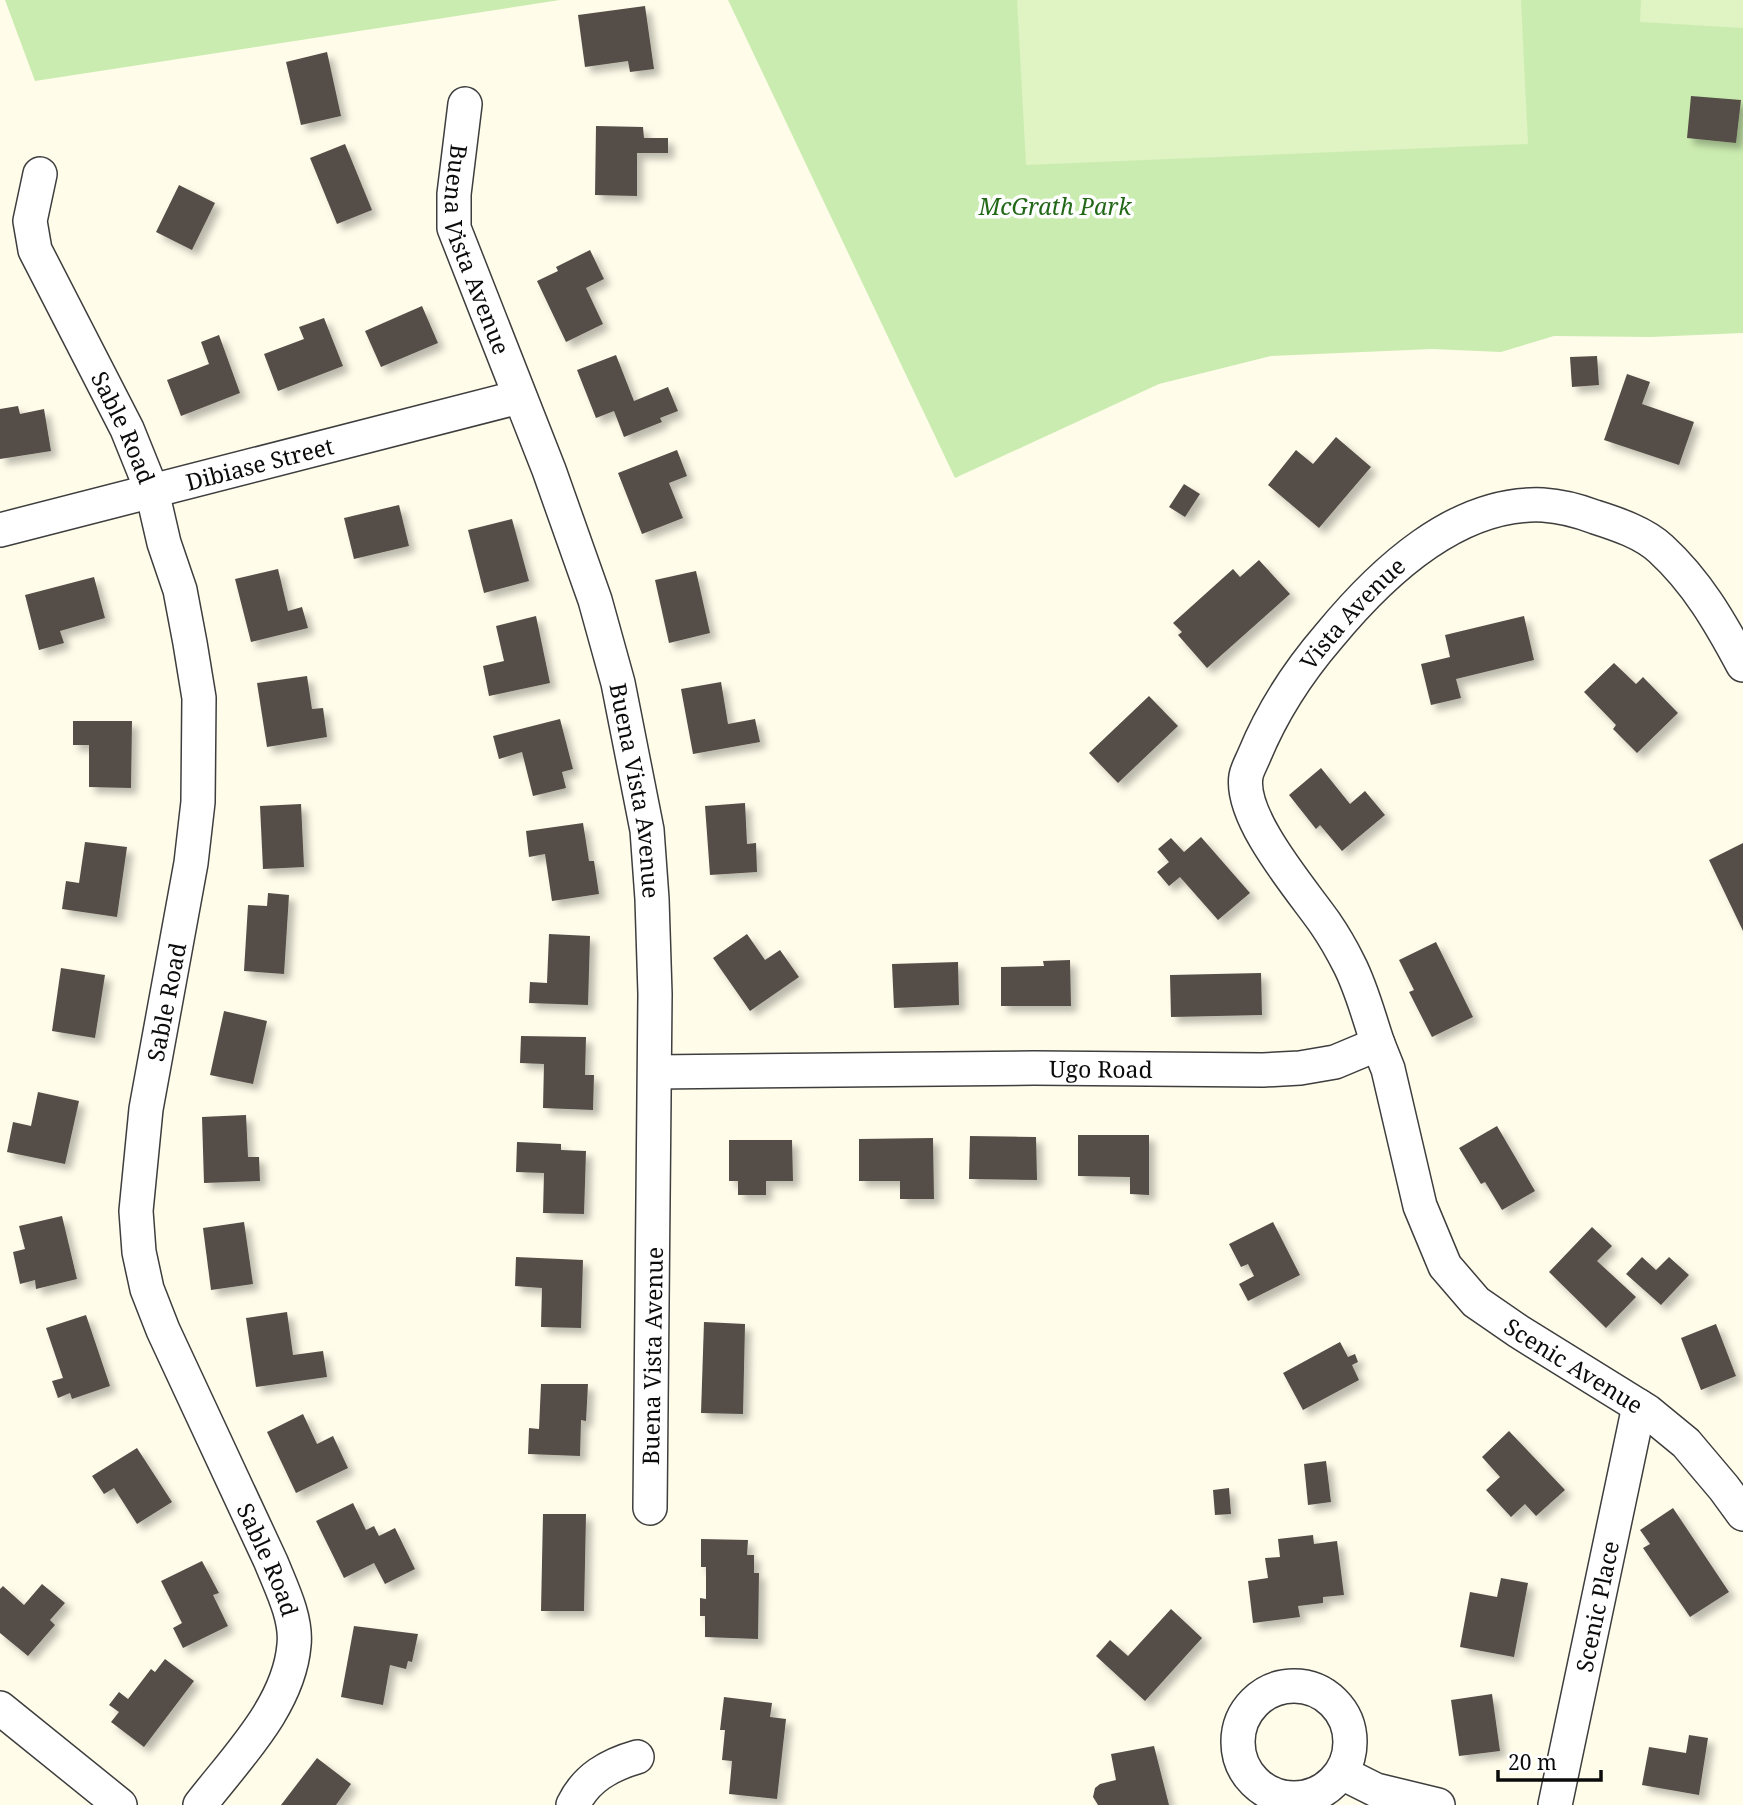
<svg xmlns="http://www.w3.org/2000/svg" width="1743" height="1805" viewBox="0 0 1743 1805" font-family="'Noto Serif',serif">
	<defs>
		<filter id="shadow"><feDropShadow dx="6" dy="6" stdDeviation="3.5" flood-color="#0004"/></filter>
	</defs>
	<rect width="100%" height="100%" fill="#fffcea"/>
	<g fill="#cbecb0">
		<path d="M5 0H560L35 81Z"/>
		<path d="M728 0H1743V333L1651 337 1554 336 1501 352 1432 349 1271 356 1159 384 955 478Z"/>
	</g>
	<g fill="#dff3c3">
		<path d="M1017 0H1521L1528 144 1026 165Z"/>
		<path d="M1641 0H1743V28L1640 22Z"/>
	</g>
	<g fill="#554d47" filter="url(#shadow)">
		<path d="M645 6 654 69 630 72 628 61 585 67 578 15Z"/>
		<path d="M327 52 341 116 301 125 286 62Z"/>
		<path d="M1691 96 1741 100 1736 143 1687 138Z"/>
		<path d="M596 126 643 127 644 138H668V153H637V196L595 195Z"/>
		<path d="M345 144 372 210 337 224 310 158Z"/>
		<path d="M179 185 215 203 192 250 156 232Z"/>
		<path d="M590 250 604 279 586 288 603 324 566 342 537 281 558 271 556 267Z"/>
		<path d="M422 306 438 343 381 367 365 331Z"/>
		<path d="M324 318 343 366 278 391 264 354 304 339 299 327Z"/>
		<path d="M219 335 240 393 181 416 167 380 209 364 201 342Z"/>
		<path d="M616 355 634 401 668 387 678 411 660 418 662 422 624 437 614 411 596 418 577 370Z"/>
		<path d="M1597 356 1599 385 1572 387 1570 357Z"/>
		<path d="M1627 374 1650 382 1642 404 1694 422 1679 465 1604 440Z"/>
		<path d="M18 406 20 414 44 409 51 451 0 459V409Z"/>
		<path d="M1336 437 1371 467 1319 528 1268 485 1296 450 1313 464Z"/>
		<path d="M677 450 687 476 669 483 683 518 642 534 618 473Z"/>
		<path d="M1184 484 1200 494 1185 517 1169 507Z"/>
		<path d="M399 505 409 546 354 559 344 518Z"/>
		<path d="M512 519 529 581 484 593 468 530Z"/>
		<path d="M1259 560 1290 594 1207 668 1178 635 1182 632 1173 623 1233 569 1240 577Z"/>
		<path d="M278 569 288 611 302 607 308 628 251 642 235 579Z"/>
		<path d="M696 571 710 633 669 643 655 580Z"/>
		<path d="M94 577 105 618 60 631 64 643 39 650 25 595Z"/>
		<path d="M536 616 550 683 489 696 483 666 504 661 496 626Z"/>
		<path d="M1524 616 1534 660 1456 679 1461 698 1431 705 1421 664 1450 657 1445 635Z"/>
		<path d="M1614 663 1636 684 1643 677 1678 713 1637 753 1613 729 1616 725 1584 692Z"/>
		<path d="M307 676 312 709 323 708 327 737 267 747 257 683Z"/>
		<path d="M721 682 728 724 755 719 760 742 693 754 681 689Z"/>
		<path d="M1149 696 1178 726 1118 783 1089 753Z"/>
		<path d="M560 719 573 769 562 772 566 788 533 796 522 752 499 759 493 736Z"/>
		<path d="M73 721H132L131 788 89 787V745H73Z"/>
		<path d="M1321 768 1350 804 1365 791 1385 815 1342 851 1320 825 1316 829 1289 795Z"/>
		<path d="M745 803 747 844 756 843 757 872 710 875 705 806Z"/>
		<path d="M301 804 304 867 263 869 260 806Z"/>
		<path d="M583 823 589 861H594L599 894 552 901 545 854 529 857 526 831Z"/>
		<path d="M1201 837 1250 893 1218 920 1180 877 1169 886 1157 872 1169 862 1158 849 1171 838 1184 852Z"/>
		<path d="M85 842 127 847 117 917 62 909 66 881 79 883Z"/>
		<path d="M1743 843V931L1709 860Z"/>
		<path d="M268 893 289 895 284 974 244 971 248 905 267 906Z"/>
		<path d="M549 934 590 936 588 1005 529 1003 530 982 547 983Z"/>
		<path d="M747 934 765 960 780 950 799 977 750 1011 713 958Z"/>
		<path d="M1436 942 1473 1017 1432 1037 1409 992 1414 990 1399 960Z"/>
		<path d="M1070 960 1071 1006H1001V967L1044 966 1043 961Z"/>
		<path d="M958 962 959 1005 894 1008 892 964Z"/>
		<path d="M61 968 105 975 95 1038 52 1031Z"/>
		<path d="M1261 973 1262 1015 1171 1017 1170 975Z"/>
		<path d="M224 1011 267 1021 253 1084 210 1075Z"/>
		<path d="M521 1036 586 1037 585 1075H594L593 1110 543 1108 544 1064 520 1063Z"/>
		<path d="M38 1092 79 1101 65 1164 7 1152 13 1122 31 1126Z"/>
		<path d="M246 1115 248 1157H259L260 1181 204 1183 202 1117Z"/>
		<path d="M1497 1126 1535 1191 1502 1210 1485 1182 1481 1184 1459 1148Z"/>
		<path d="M1078 1135H1149V1195L1130 1194V1177L1078 1176Z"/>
		<path d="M970 1136 1036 1137 1037 1180 969 1179Z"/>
		<path d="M933 1138 934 1199H900V1181H859V1139Z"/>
		<path d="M729 1140H792L793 1181H766V1195H738V1181H729Z"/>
		<path d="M517 1142 561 1144V1150L586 1151 584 1214 543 1213 544 1173 516 1172Z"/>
		<path d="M62 1216 77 1279 36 1289 35 1280 20 1284 13 1252 25 1249 19 1226Z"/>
		<path d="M244 1222 253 1284 211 1290 203 1228Z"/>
		<path d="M1273 1222 1300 1275 1248 1301 1239 1284 1254 1276 1248 1264 1241 1267 1229 1244Z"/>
		<path d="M1592 1227 1612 1246 1597 1261 1636 1297 1606 1328 1549 1272Z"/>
		<path d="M516 1257 583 1260 581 1328 541 1327 542 1288 515 1286Z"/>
		<path d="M1642 1257 1656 1270 1669 1257 1689 1275 1661 1305 1626 1274Z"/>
		<path d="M287 1312 293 1355 323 1351 327 1377 256 1387 246 1318Z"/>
		<path d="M86 1315 110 1386 72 1399 70 1393 58 1398 52 1381 63 1378 46 1328Z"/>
		<path d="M704 1322 745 1324 743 1414 701 1413Z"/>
		<path d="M1716 1324 1736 1376 1701 1390 1681 1338Z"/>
		<path d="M1340 1342 1348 1357 1355 1354 1358 1362 1352 1365 1359 1380 1303 1410 1283 1373Z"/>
		<path d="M541 1384H588L586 1421 581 1420 580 1456 528 1454 529 1428 539 1429Z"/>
		<path d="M303 1414 317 1444 333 1436 348 1468 296 1493 267 1432Z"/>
		<path d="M1509 1431 1565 1490 1536 1516 1525 1504 1511 1517 1486 1490 1500 1477 1482 1457Z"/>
		<path d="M137 1448 172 1502 137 1524 114 1488 104 1494 92 1476Z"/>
		<path d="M1326 1461 1331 1502 1308 1505 1304 1464Z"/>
		<path d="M1229 1488 1231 1514 1215 1515 1213 1490Z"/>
		<path d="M353 1503 366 1530 374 1526 379 1536 395 1528 415 1569 385 1584 374 1563 344 1578 316 1521Z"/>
		<path d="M1673 1508 1729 1592 1690 1617 1643 1548 1650 1544 1640 1530Z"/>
		<path d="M543 1514H586L584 1611H541Z"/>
		<path d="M1313 1535 1314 1544 1337 1541 1344 1595 1323 1597V1603L1298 1606 1300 1617 1253 1623 1248 1581 1268 1578 1265 1558 1280 1557 1278 1539Z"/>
		<path d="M701 1539 748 1540 747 1555H754V1573H759L758 1639 705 1637V1616H700V1598L706 1599V1567H701Z"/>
		<path d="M202 1561 219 1593 213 1595 228 1626 183 1648 173 1628 182 1623 161 1581Z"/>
		<path d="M1501 1578 1528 1583 1514 1657 1460 1647 1470 1592 1497 1597Z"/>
		<path d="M42 1584 65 1603 50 1620 55 1625 28 1656 0 1633V1589L3 1586 24 1605Z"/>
		<path d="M1171 1609 1202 1638 1145 1701 1096 1656 1110 1640 1128 1656Z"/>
		<path d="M354 1626 418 1634 412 1662 408 1661 406 1669 390 1665 383 1705 341 1697Z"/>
		<path d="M165 1659 194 1681 144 1747 111 1722 119 1712 109 1705 119 1692 128 1699 151 1669 155 1672Z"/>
		<path d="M1492 1694 1500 1751 1459 1756 1451 1700Z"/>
		<path d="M724 1697 772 1703 770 1717 786 1719 777 1799 729 1794 732 1761 722 1760 725 1730H720Z"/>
		<path d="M1689 1735 1708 1738 1699 1795 1642 1785 1649 1747 1686 1753Z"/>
		<path d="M1154 1746 1169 1805H1098L1093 1797 1095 1788 1100 1784 1116 1780 1111 1754Z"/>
		<path d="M317 1758 351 1784 336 1805H281Z"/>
	</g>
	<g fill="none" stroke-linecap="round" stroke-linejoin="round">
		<g stroke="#3e3e3e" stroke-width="36">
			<g id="minor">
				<path id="s1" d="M465 104 454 194V228L549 470 595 600 618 683 647 830 652 899 655 994 650 1508"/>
				<path id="s2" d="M40 174 30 221 35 250 127 429 152 491 164 543 180 590 190 643 199 698 198 802 191 863 146 1109 136 1211 139 1252 147 1289 163 1330 271 1562C281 1587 297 1618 294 1645 289 1706 236 1758 200 1805"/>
				<path id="s3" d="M0 530 519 397"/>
				<path id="s4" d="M1378 1044C1369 1018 1362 989 1349 964 1342 950 1334 936 1325 923 1302 890 1239 818 1246 776 1247 770 1251 763 1254 756 1272 712 1298 672 1329 636 1381 573 1456 501 1543 505 1560 506 1579 511 1595 517 1617 524 1644 533 1661 549 1697 582 1720 622 1743 665"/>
				<path id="s5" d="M655 1072 1034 1068 1263 1070 1300 1068 1335 1062 1378 1044 1388 1069 1420 1206 1445 1266 1476 1302 1518 1331 1647 1411 1686 1443 1724 1488 1743 1514"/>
				<circle cx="1294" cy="1742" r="56"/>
				<path d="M0 1708 120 1805"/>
				<path d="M1342 1773 1376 1790 1438 1805"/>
				<path d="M573 1805C586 1778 609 1765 637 1757"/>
				<path id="s6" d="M1555 1805 1639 1406"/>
			</g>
		</g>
		<use href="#minor" stroke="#fff" stroke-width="33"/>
	</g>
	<g text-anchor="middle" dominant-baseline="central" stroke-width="7" stroke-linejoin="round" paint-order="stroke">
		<g font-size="23" font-style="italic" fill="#226817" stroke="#fff">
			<text x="1055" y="206">McGrath Park</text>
		</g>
		<g font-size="23" fill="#0b0b0b" stroke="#fff">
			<text stroke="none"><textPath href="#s1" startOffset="150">Buena Vista Avenue</textPath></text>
			<text stroke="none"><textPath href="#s2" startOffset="276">Sable Road</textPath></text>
			<text stroke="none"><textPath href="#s3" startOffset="268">Dibiase Street</textPath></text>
			<text stroke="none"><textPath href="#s4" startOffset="499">Vista Avenue</textPath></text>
			<text stroke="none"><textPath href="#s1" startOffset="718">Buena Vista Avenue</textPath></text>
			<text transform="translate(166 1002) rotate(-79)">Sable Road</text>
			<text stroke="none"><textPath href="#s5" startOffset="446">Ugo Road</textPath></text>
			<text transform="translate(652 1356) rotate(-89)">Buena Vista Avenue</text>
			<text stroke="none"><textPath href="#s5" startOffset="1124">Scenic Avenue</textPath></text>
			<text stroke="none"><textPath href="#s2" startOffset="1452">Sable Road</textPath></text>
			<text stroke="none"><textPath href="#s6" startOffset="203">Scenic Place</textPath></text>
		</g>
	</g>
	<path d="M1498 1770v10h103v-10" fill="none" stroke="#0b0b0b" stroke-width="3.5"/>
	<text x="1508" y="1770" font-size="21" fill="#0b0b0b" stroke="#ffffff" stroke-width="5" paint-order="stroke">20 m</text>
</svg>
